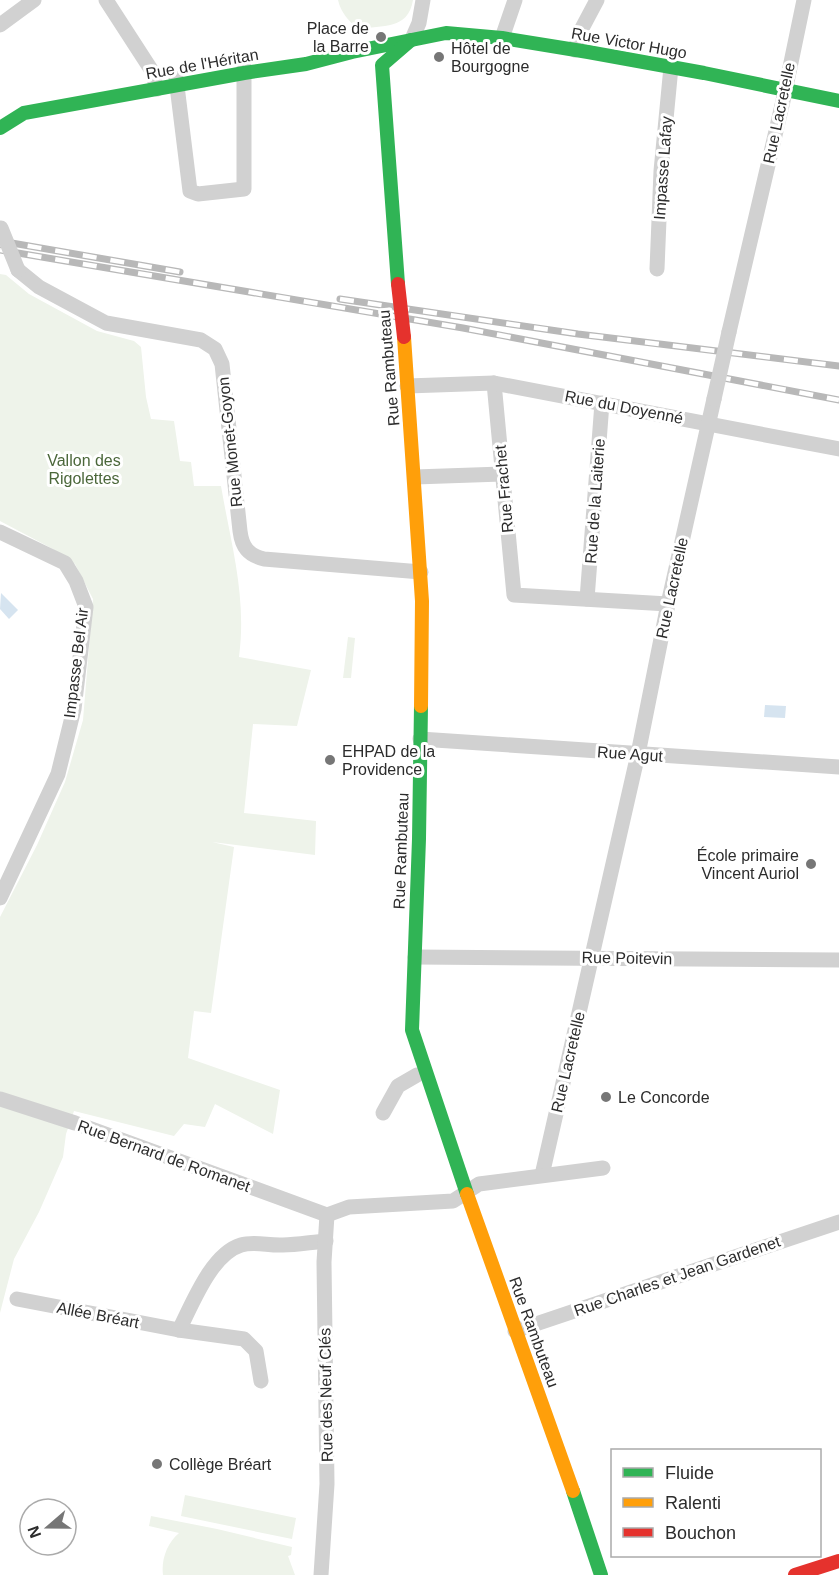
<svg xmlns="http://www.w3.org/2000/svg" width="839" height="1575" viewBox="0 0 839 1575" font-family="Arial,sans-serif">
	<rect width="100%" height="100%" fill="#fff"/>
	<g fill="#eef3ea">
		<path d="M338 0H413C408 30 383 25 358 29 349 21 341 13 338 0Z"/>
		<path d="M0 274 6 275 29 294 97 331 134 341 141 347 146 397 151 419 174 421 180 461 191 462 194 486H221C231 545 247 596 239 657L311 670 297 726 253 724 244 813 316 821 315 855 212 842 234 847 211 1013 194 1011 188 1058 280 1090 273 1134 215 1104 205 1127 184 1124 174 1136 74 1111 66 1134 63 1157 39 1212 14 1259 0 1313V917L37 845 65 782 83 720 93 599 75 564 53 549 0 521Z"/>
		<path d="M348 637 355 638 351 678H343Z"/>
		<path d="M185 1495 296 1518 292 1539 181 1516Z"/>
		<path d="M151 1516 217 1529 292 1547 291 1555 288 1556 295 1575H163C161 1560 167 1543 179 1533L149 1526Z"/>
	</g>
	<g fill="#d6e4f0">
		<path d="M1 593 18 610 9 619 0 609Z"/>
		<path d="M765 705 786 706 785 718 764 717Z"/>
	</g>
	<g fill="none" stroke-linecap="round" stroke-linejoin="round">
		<g stroke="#d1d1d1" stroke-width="15">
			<path d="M106 0 152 71 157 89"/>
			<path d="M0 25 34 0"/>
			<path d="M502 38 515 0"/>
			<path d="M412 39 419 23 423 0"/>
			<path d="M575 50 580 32 597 0"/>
			<path d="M176 78 190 191 198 194 244 189V67"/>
			<path d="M657 269 661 171 671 67"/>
			<path d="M18 270 39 287 106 323 201 340 215 349 222 364 240 531C242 547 248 555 264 559L421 572"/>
			<path d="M729 332 783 101 804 0"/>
			<path d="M494 383 514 595 668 604"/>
			<path d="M407 386 494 383 839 449"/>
			<path d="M415 477 502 474"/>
			<path d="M0 532 65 563 76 581 86 607 74 709 58 774 0 898"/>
			<path d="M587 599 602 403"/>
			<path d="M420 739 839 767"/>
			<path d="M415 957 839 960"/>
			<path d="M0 1099 75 1123 327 1215"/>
			<path d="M383 1113 398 1086 417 1075"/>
			<path d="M542 1175 638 754 668 604 714 399"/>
			<path d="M327 1215 349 1207 453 1201 479 1184 603 1168"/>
			<path d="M17 1299 179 1330 244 1339 256 1351 261 1381"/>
			<path d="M179 1330C192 1305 211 1254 241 1245 255 1241 269 1246 283 1245 297 1245 312 1242 326 1241"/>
			<path d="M515 1331 839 1222"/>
			<path d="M321 1575 327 1484 324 1262 327 1215"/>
		</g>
		<g stroke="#30b455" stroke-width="14">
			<path d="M0 128 24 113 244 73 306 64 352 52 446 33 502 38 588 52 704 73 839 101"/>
			<path d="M398 284 382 65 411 40"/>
			<path d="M421 706 419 839 412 1030 467 1194"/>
			<path d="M573 1491 601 1575"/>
		</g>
		<g stroke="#ff9f0a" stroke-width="14">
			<path d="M404 337 422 601 421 706"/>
			<path d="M467 1194 573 1491"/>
		</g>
		<path stroke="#e5322d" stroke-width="14" d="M795 1575 839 1561"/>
		<g stroke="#b8b8b8" stroke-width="7">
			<g id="rail">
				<path d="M0 241 180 272"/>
				<path d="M0 250 463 328 839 400"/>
				<path d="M340 299 578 334 839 366"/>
			</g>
		</g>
		<use href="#rail" stroke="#fff" stroke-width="4.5" stroke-dasharray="14" stroke-linecap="butt"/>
		<g stroke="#d1d1d1" stroke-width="15">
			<path d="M1 228 18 270"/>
			<path d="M714 399 729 332"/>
		</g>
		<path stroke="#e5322d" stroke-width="14" d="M398 284 404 337"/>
	</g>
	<g fill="#767676" stroke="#fff" stroke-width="2">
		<circle cx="381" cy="37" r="6"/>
		<circle cx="439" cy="57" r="6"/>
		<circle cx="330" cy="760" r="6"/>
		<circle cx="811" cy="864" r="6"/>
		<circle cx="606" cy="1097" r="6"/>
		<circle cx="157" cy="1464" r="6"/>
	</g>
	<g text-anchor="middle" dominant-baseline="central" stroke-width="6" stroke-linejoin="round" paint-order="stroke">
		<g font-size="16" fill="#2c2c2c" stroke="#fff" text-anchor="start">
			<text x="369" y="28" text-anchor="end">Place de<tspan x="369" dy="18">la Barre</tspan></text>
			<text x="451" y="48">Hôtel de<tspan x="451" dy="18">Bourgogne</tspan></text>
			<text x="342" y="751">EHPAD de la<tspan x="342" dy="18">Providence</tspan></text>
			<text x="799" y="855" text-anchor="end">École primaire<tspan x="799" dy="18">Vincent Auriol</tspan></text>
			<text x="618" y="1097">Le Concorde</text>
			<text x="169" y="1464">Collège Bréart</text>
		</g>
		<g font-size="16" fill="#2c2c2c" stroke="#fff">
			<text transform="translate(629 43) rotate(10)">Rue Victor Hugo</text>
			<text transform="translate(202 64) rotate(-10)">Rue de l'Héritan</text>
			<text transform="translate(779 113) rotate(-78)">Rue Lacretelle</text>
			<text transform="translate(663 168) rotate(-86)">Impasse Lafay</text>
			<text transform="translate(389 368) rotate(-95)">Rue Rambuteau</text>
			<text transform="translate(624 407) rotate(11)">Rue du Doyenné</text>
			<text transform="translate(230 442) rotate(-96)">Rue Monet-Goyon</text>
			<text transform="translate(504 489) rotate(-95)">Rue Frachet</text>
			<text transform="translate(595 501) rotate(-86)">Rue de la Laiterie</text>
			<text transform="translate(672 588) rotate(-78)">Rue Lacretelle</text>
			<text transform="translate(76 663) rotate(-83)">Impasse Bel Air</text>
			<text transform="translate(630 754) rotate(4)">Rue Agut</text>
			<text transform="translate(401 851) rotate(-88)">Rue Rambuteau</text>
			<text transform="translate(627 958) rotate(1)">Rue Poitevin</text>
			<text transform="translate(568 1062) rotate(-77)">Rue Lacretelle</text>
			<text transform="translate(164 1156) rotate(20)">Rue Bernard de Romanet</text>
			<text transform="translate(677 1276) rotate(-19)">Rue Charles et Jean Gardenet</text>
			<text transform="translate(98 1315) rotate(11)">Allée Bréart</text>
			<text transform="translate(534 1332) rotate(70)">Rue Rambuteau</text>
			<text transform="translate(326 1395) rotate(-91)">Rue des Neuf Clés</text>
		</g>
		<g font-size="16" fill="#4b673a" stroke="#fff">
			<text x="84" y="460">Vallon des<tspan x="84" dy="18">Rigolettes</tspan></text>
		</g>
	</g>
	<rect x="611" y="1449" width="210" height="108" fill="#ffffff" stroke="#ababab" stroke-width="1.5"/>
	<rect x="623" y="1468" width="30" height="9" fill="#30b455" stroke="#ababab" stroke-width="1.5"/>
	<text x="665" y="1479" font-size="18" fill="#2c2c2c">Fluide</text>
	<rect x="623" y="1498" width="30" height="9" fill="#ff9f0a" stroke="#ababab" stroke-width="1.5"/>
	<text x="665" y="1509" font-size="18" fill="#2c2c2c">Ralenti</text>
	<rect x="623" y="1528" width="30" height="9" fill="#e5322d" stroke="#ababab" stroke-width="1.5"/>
	<text x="665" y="1539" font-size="18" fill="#2c2c2c">Bouchon</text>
	<g transform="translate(48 1527) rotate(250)"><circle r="28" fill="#ffffff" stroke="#ababab" stroke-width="1.5"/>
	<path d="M0-4.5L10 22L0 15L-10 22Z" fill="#767676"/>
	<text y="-9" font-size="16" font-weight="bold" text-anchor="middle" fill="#2c2c2c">N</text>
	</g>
</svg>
